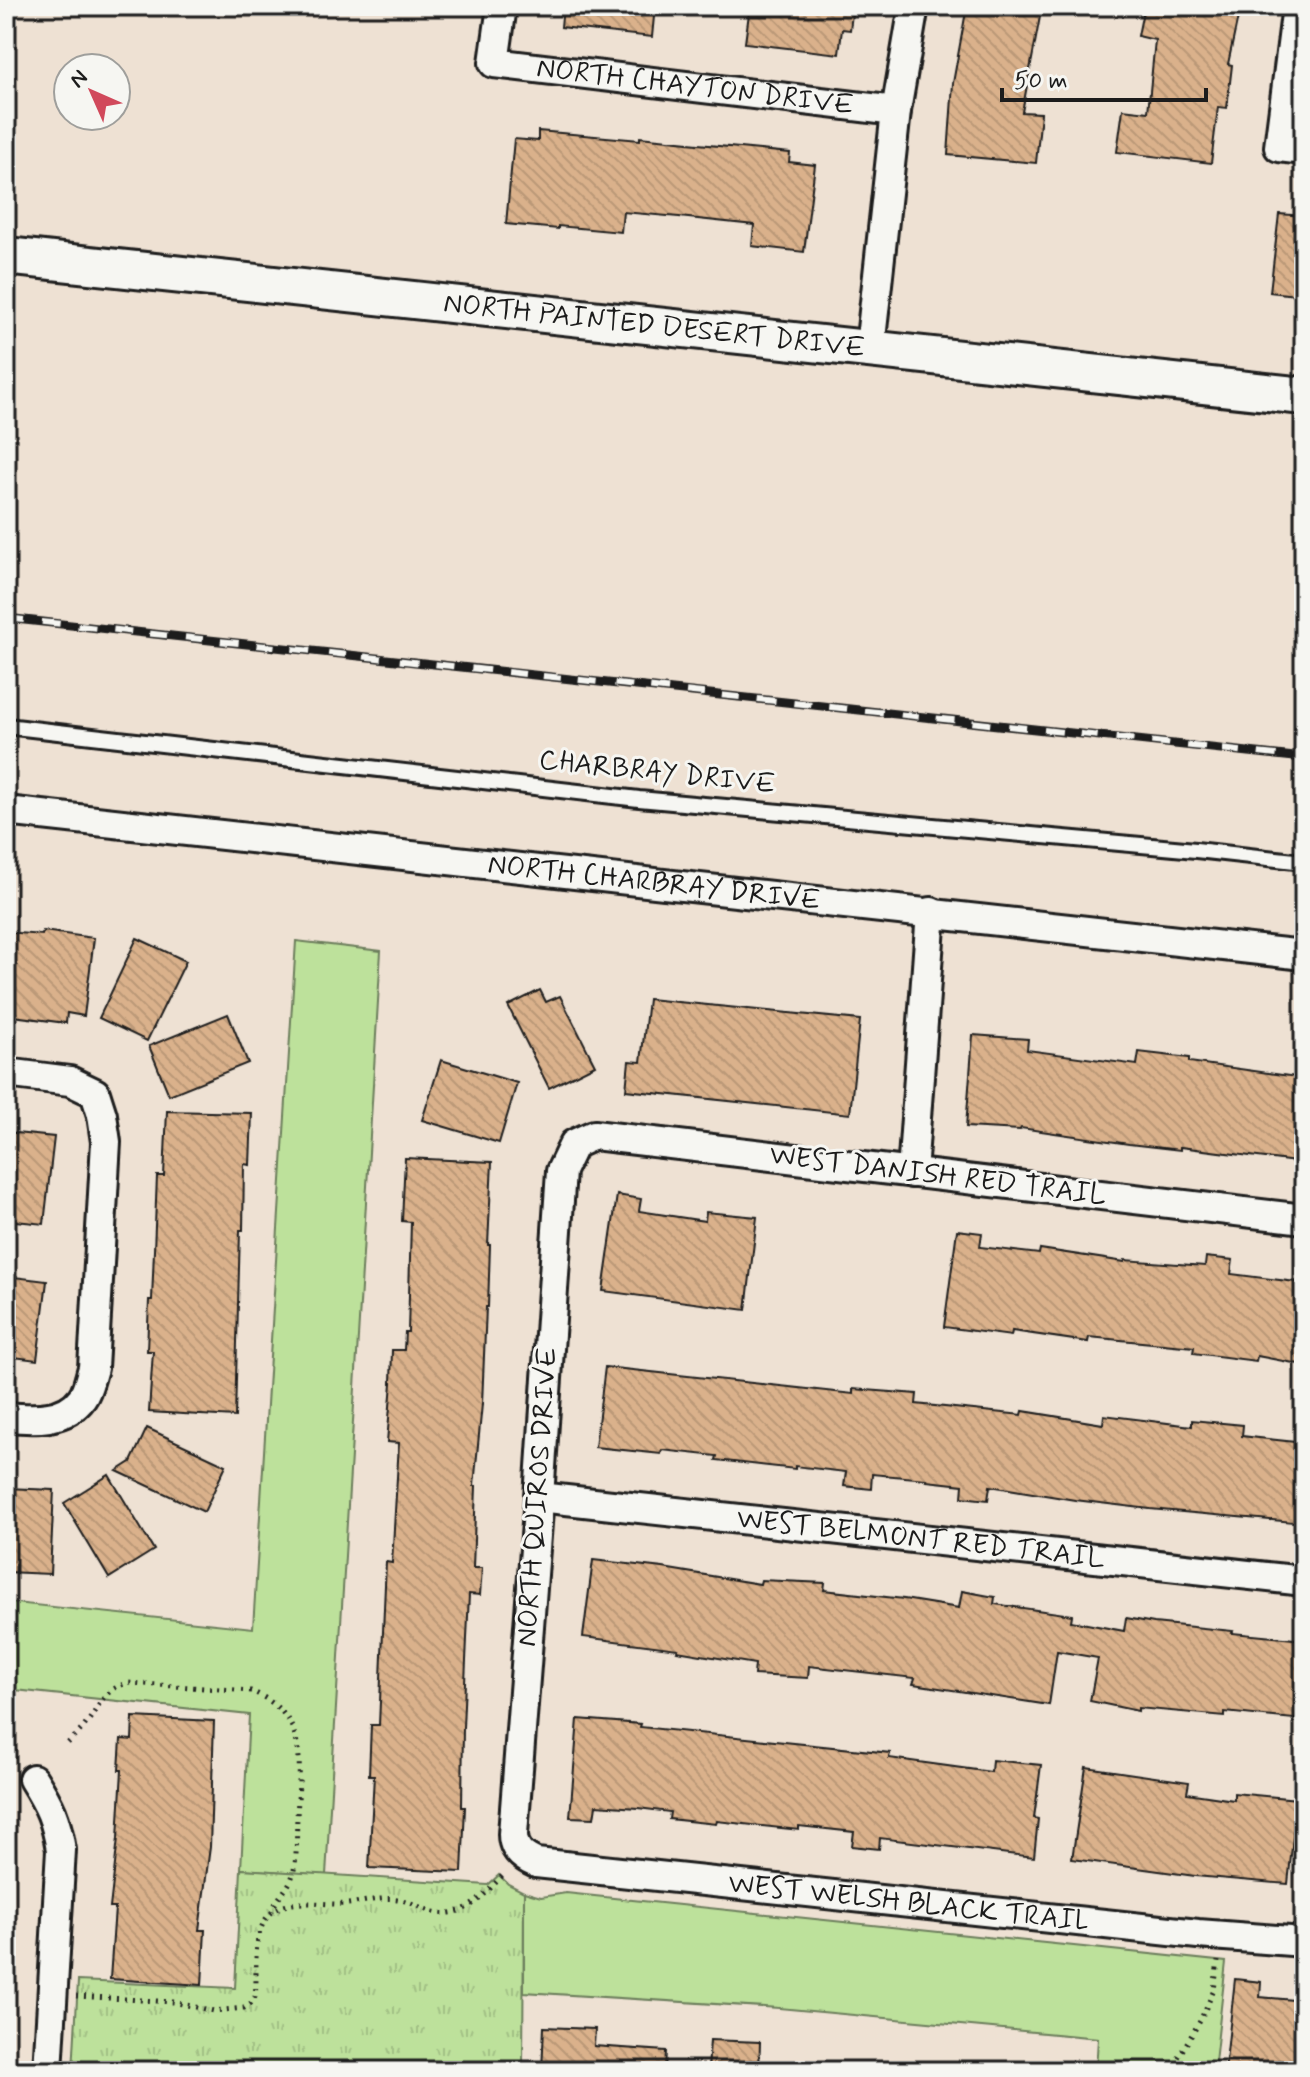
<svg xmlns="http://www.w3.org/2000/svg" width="1310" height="2077" viewBox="0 0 1310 2077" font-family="Mynerve,sans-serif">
	<defs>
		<pattern id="park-tufts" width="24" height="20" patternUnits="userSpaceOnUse" patternTransform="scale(2)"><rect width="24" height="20" fill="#bde19b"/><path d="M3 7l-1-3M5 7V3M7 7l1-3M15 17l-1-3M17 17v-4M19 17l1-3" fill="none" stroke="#a2c085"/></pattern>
		<pattern id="building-back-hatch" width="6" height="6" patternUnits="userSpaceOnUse" patternTransform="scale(2)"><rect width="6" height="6" fill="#dab18b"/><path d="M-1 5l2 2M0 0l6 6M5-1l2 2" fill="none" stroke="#ba9877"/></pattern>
	</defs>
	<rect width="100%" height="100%" fill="#eee1d3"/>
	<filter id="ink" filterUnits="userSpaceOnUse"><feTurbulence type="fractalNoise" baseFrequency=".0125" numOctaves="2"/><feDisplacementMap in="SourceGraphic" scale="16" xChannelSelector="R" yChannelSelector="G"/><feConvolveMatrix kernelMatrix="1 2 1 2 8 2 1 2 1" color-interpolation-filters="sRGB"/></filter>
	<g filter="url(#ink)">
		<g fill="#bde19b" stroke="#6c7e5c" stroke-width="2">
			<path d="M296 941 381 951 326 1875 241 1869 249 1715 6 1689V1602L253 1628Z"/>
			<path d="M524 1892 541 1897 566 1893 1226 1962 1214 2071H1096L1098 2038 779 2008 524 1992Z"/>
		</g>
		<path fill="url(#park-tufts)" stroke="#6c7e5c" stroke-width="2" d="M241 1869 488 1885 499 1875 508 1884 524 1892 523 2071H73L78 1981 235 1988Z"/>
		<g fill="url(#building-back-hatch)" stroke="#1c1c1c" stroke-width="2">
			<path d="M563 6H655L652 37 561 27Z"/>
			<path d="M750 6H853L850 30 842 29 839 54 745 43Z"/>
			<path d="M967 6H1042L1022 112 1041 113 1036 163 948 155 953 83Z"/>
			<path d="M1144 6H1207L1239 12 1228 64 1232 65 1227 108 1218 107 1211 163 1117 152 1123 109 1148 112 1155 40 1138 36Z"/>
			<path d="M538 131 640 140V137L688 142V143L790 153 789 162 815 165 804 252 752 246 754 225 679 217 623 212 621 232 558 226V229L506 224 514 139 538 141Z"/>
			<path d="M1279 214 1304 216V296L1270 292Z"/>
			<path d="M43 931 94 938 84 1016 67 1013 66 1023 6 1015V932L42 935Z"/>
			<path d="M137 938 186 961 147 1041 99 1018Z"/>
			<path d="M540 990 546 1002 560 996 595 1065 549 1088 508 1006Z"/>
			<path d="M648 999 860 1020 850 1114 626 1090 629 1061 641 1062Z"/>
			<path d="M228 1014 248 1063 169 1095 149 1046Z"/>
			<path d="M973 1035 1028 1039 1027 1050 1137 1065 1139 1052 1189 1058V1062L1304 1078V1163L1180 1147V1150L1129 1144 1021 1128 1020 1130 966 1127Z"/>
			<path d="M441 1060 517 1083 499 1143 422 1120Z"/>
			<path d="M167 1111 252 1113 250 1165 244 1164 243 1230H240L235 1417 149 1412 153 1351H147L149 1300H152L157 1176H164Z"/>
			<path d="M6 1132 54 1137 44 1224 6 1220Z"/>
			<path d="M405 1158 492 1162 488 1245H490L488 1307H486L482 1404 474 1486H476L473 1568H482L480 1595 469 1594 463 1727 462 1807H465L462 1872 369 1868 374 1775H369L371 1725H379L386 1562 392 1563 399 1443 387 1442 392 1383H391L392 1350H404L405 1332H408L411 1222 402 1221Z"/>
			<path d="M617 1195 641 1199 639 1211 705 1221 706 1212 757 1217 746 1310 603 1291Z"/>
			<path d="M957 1230 982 1233 980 1247 1039 1254 1040 1249 1125 1262V1260L1205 1266 1206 1257 1233 1260 1231 1274 1304 1283V1365L1257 1356 1256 1361 1193 1353 1194 1347 1089 1337 1088 1342 1012 1331 1011 1336 944 1327Z"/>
			<path d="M6 1276 47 1281 37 1360 6 1356Z"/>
			<path d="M605 1367 853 1394V1389L917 1394 916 1404 1022 1415 1023 1411 1103 1424 1104 1415 1192 1426V1420L1243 1425 1242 1436 1304 1443V1523L1150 1509 1075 1500 990 1486 988 1500 962 1497 963 1485 926 1481 927 1479 872 1474 871 1489 844 1486 846 1472 795 1466V1469L716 1460 717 1456 662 1450 661 1454 595 1447Z"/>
			<path d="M147 1428 226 1465 204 1512 117 1471 131 1462Z"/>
			<path d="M109 1475 154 1550 109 1578 64 1503Z"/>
			<path d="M6 1488 54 1490 50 1574 6 1572Z"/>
			<path d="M593 1560 663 1568 760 1584 761 1580 825 1583 824 1590 904 1599 959 1608 962 1591 995 1597 994 1604 1072 1615 1071 1621 1124 1631 1126 1618 1154 1623 1233 1631 1232 1633 1304 1640V1720L1225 1712V1716L1138 1708V1711L1090 1701 1098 1658 1057 1651 1049 1705 913 1684 915 1678 809 1666 808 1678 754 1675 755 1664 677 1651 678 1649 583 1637Z"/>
			<path d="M133 1717 214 1721 210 1847 199 1930H205L202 1985 110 1979 115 1908H110L118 1838 122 1770H119L121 1739 132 1740Z"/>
			<path d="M578 1719 641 1724 640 1727 890 1753 889 1758 991 1772 992 1760 1041 1765 1034 1818 1038 1819 1034 1857 880 1838 879 1849 852 1846 854 1832 799 1826V1830L717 1821 716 1824 669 1819 670 1812 638 1808 596 1805 594 1818 570 1817Z"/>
			<path d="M1086 1767 1189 1782 1187 1793 1234 1800V1793L1297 1799 1288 1884 1195 1876 1072 1859Z"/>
			<path d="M1235 1979 1261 1982 1260 1997 1304 2001V2071H1225Z"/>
			<path d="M544 2027 595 2029 594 2046 666 2051 665 2071H542Z"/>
			<path d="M710 2040 760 2042 759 2071H708Z"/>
		</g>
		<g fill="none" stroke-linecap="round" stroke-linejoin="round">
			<g stroke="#1c1c1c" stroke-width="20">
				<path id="service" d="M6 726 639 799 1196 850 1304 862"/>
			</g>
			<g stroke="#1c1c1c" stroke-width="34">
				<g id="minor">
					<path id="s1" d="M502 6 494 63 896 111"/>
					<path d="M1297 6 1279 147 1304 150"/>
					<path d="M870 348 896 111 914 6"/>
					<path id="s2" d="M6 811 1304 955"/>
					<path d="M6 1073 70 1081 95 1093 102 1115 106 1142 93 1368C90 1377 88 1390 82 1398 65 1422 32 1419 6 1417"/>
					<path d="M912 1173 931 912"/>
					<path id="s3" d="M1304 1219 594 1135 574 1144 561 1171 539 1497 513 1834C513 1849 522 1857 536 1863L1198 1934 1304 1942"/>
					<path id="s4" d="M539 1497 1304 1581"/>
					<path d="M33 1779C50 1806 56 1819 61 1850L48 2071"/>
				</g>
			</g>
			<g stroke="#1c1c1c" stroke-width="42">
				<g id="tertiary">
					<path id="s5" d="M6 256 1304 396"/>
				</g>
			</g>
			<g stroke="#1c1c1c" stroke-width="5" stroke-dasharray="2 6" stroke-linecap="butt">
				<path d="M68 1743C74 1737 81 1731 86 1724 101 1705 102 1690 128 1683L251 1691C311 1716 299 1766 297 1818 296 1836 298 1863 291 1880 286 1891 276 1899 272 1911"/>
				<path d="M76 1996 173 2002 214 2011 244 2008 251 2003 255 1997C258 1973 252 1946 263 1924 278 1893 321 1906 348 1904 364 1902 381 1897 397 1899 416 1902 430 1916 450 1913 474 1910 487 1891 504 1874"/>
				<path d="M1170 2071 1200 2021 1214 1990 1218 1961"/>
			</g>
			<use href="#service" stroke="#f6f6f2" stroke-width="14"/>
			<use href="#minor" stroke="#f6f6f2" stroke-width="28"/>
			<use href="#tertiary" stroke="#f6f6f2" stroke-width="36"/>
			<g stroke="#1c1c1c" stroke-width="9">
				<path id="rail" d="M6 618 1304 758"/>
			</g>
			<use href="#rail" stroke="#f6f6f2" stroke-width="6" stroke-dasharray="18" stroke-linecap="butt"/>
		</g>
	</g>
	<g text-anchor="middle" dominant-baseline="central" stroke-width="6" stroke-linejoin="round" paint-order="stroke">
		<g font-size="28" fill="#1c1c1c" stroke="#f6f6f2">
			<text stroke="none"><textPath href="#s1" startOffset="260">NORTH CHAYTON DRIVE</textPath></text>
			<text stroke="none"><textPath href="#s5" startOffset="652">NORTH PAINTED DESERT DRIVE</textPath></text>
			<text transform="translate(657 773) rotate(6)">CHARBRAY DRIVE</text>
			<text stroke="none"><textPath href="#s2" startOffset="652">NORTH CHARBRAY DRIVE</textPath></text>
			<text transform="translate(938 1176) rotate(7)">WEST DANISH RED TRAIL</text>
			<text transform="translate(538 1497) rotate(-86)">NORTH QUIROS DRIVE</text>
			<text stroke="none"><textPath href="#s4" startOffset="384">WEST BELMONT RED TRAIL</textPath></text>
			<text stroke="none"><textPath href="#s3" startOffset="1846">WEST WELSH BLACK TRAIL</textPath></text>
		</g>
	</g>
	<rect width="1310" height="2077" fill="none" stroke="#f6f6f2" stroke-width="32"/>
	<rect x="16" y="16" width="1278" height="2045" fill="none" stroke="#1c1c1c" stroke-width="3" filter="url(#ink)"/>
	<g transform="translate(92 92) rotate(315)"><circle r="38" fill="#f6f6f2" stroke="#9f9f9c" stroke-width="2"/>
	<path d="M0-6L14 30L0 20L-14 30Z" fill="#d1495b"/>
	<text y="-12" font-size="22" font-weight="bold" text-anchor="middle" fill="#1c1c1c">N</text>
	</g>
	<path d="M1002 88v12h204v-12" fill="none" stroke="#1c1c1c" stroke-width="4"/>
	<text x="1014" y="88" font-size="24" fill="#1c1c1c" stroke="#f6f6f2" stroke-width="6" paint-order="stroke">50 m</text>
</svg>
